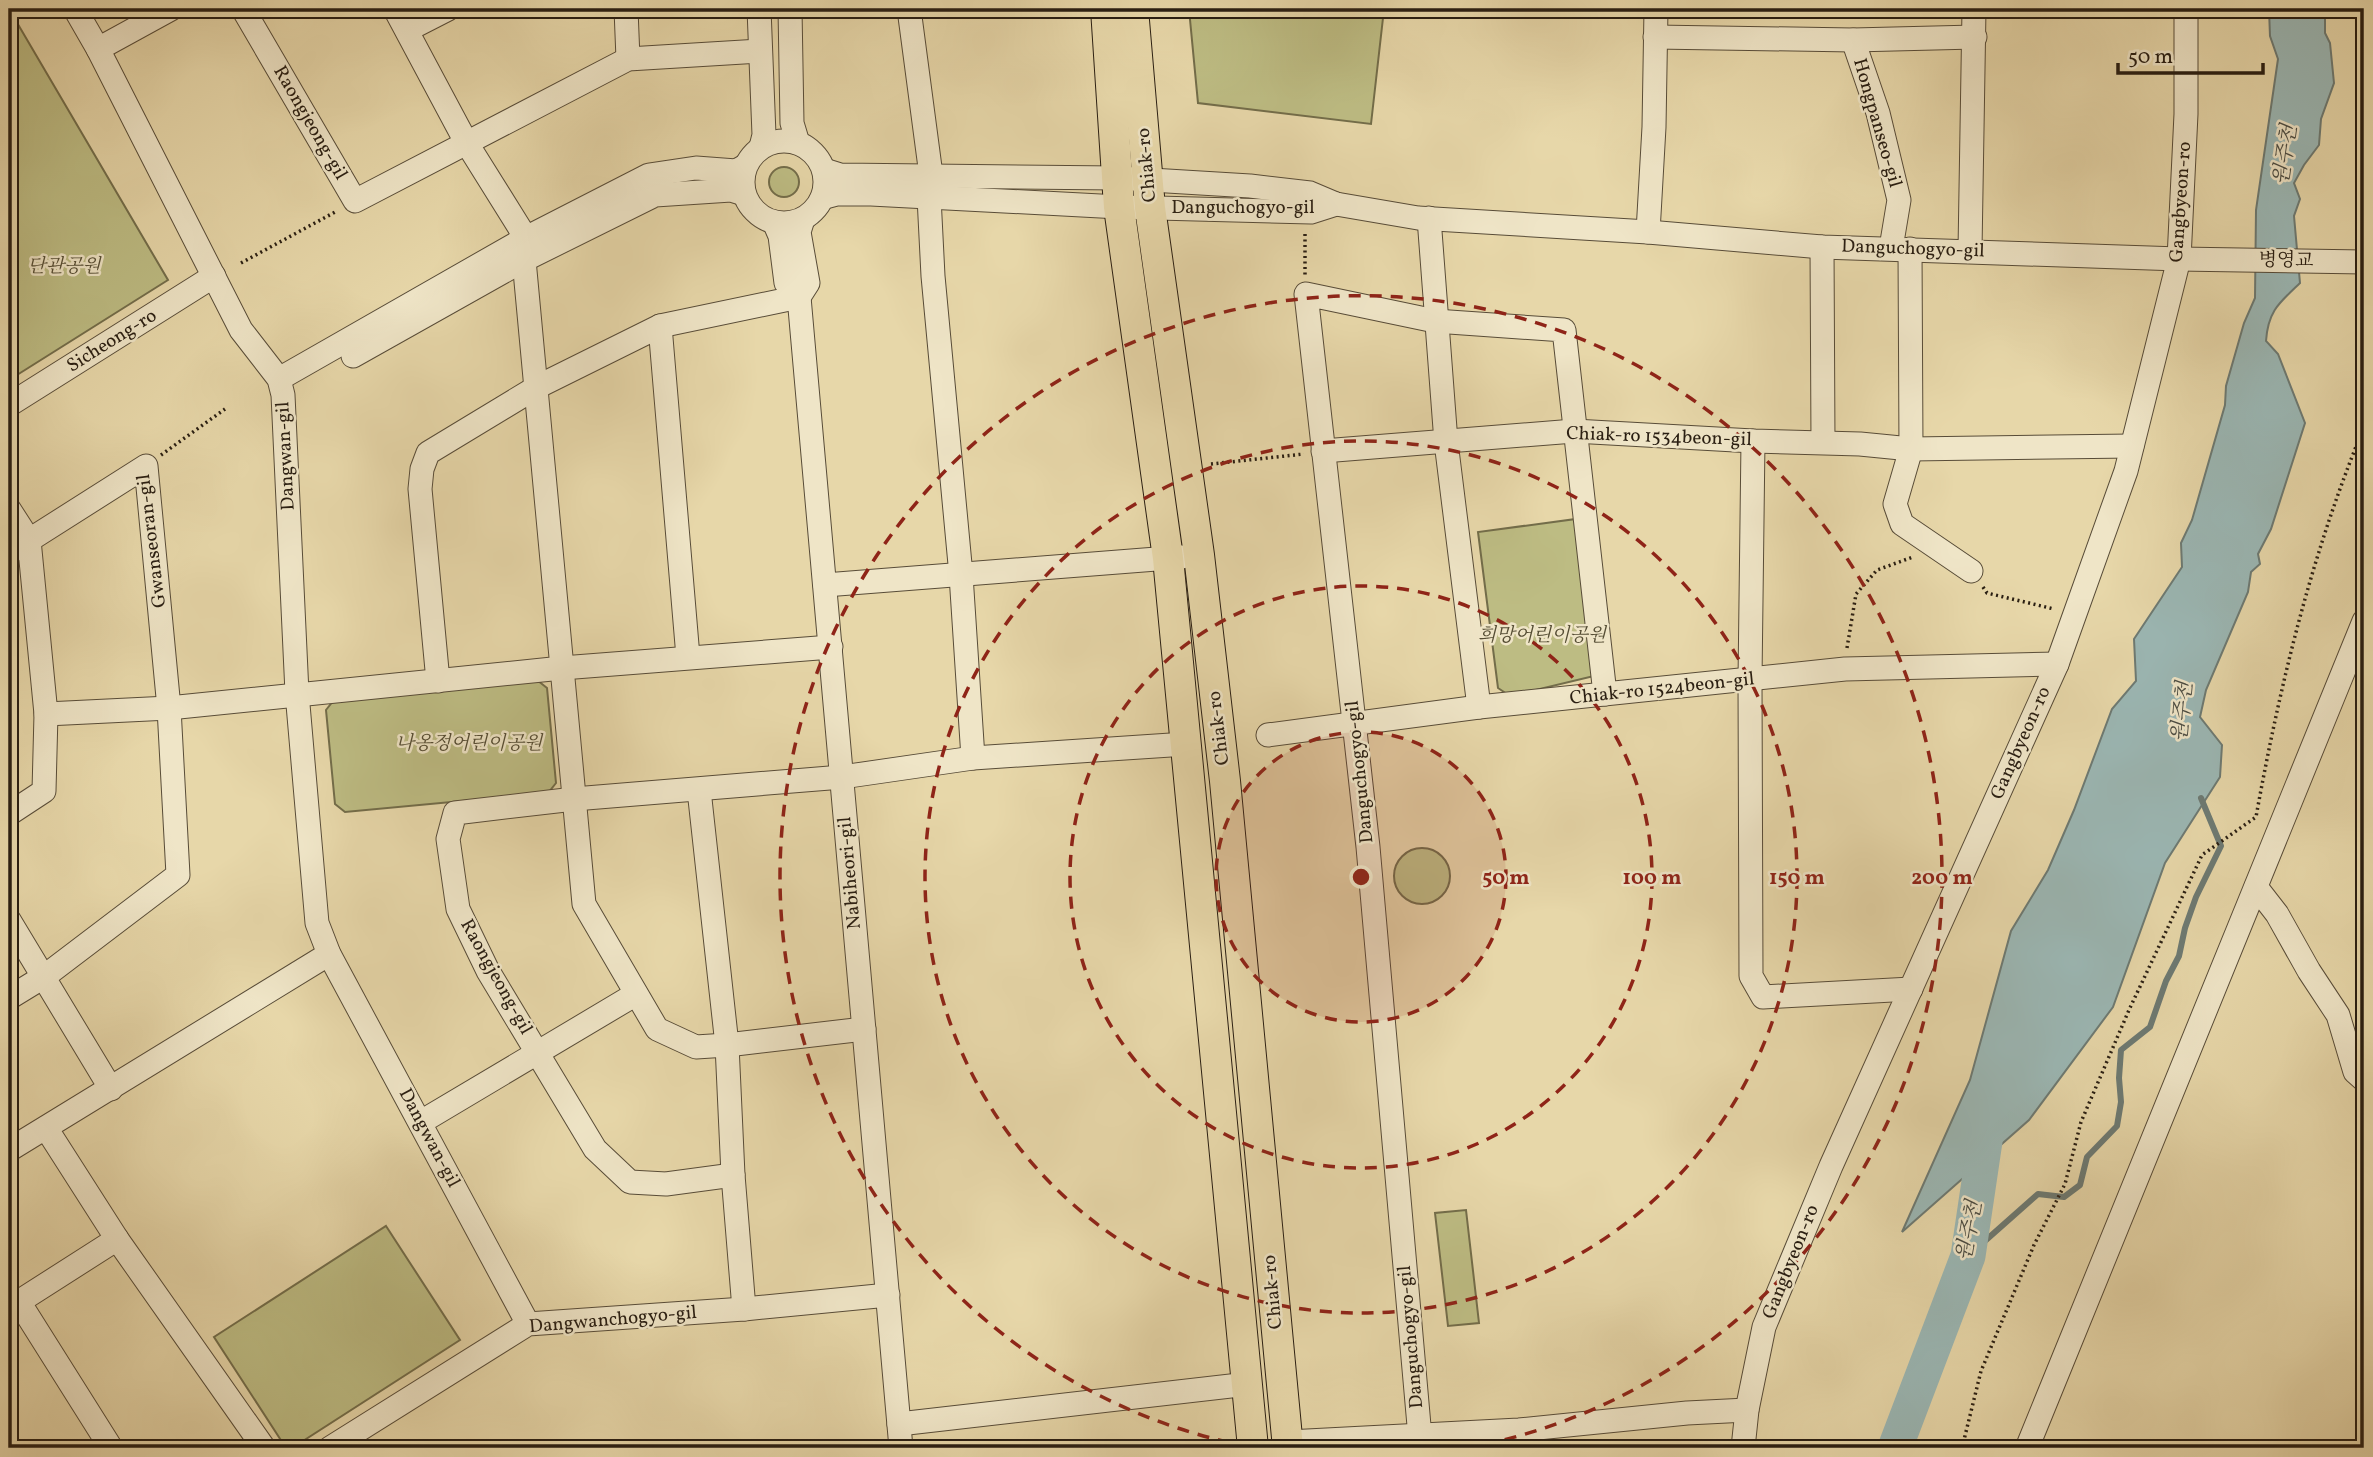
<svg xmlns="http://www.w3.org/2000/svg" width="2373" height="1457" viewBox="0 0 2373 1457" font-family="Vollkorn,'Noto Serif KR',serif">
	<rect width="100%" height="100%" fill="#e7d7a9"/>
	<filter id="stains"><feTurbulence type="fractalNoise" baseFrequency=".00286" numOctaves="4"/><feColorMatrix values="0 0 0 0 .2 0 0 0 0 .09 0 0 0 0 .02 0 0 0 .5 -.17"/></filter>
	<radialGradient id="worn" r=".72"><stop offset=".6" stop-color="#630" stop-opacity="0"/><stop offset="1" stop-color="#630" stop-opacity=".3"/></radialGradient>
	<g fill="#bdbc83" stroke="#736d4a" stroke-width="2">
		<path d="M9 9 168 280 9 380Z"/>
		<path d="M1189 9H1384L1371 124 1198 103Z"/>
		<circle cx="784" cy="182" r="15"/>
		<path d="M1576 519 1594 676 1510 696 1498 688 1478 532Z"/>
		<path d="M537 680 547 688 556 783 548 793 345 812 335 804 326 710 334 700Z"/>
		<circle cx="1422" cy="876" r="28"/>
		<path d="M1466 1210 1479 1323 1448 1326 1435 1213Z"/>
		<path d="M386 1226 460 1340 292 1448H286L214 1337Z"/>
	</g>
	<path fill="#9bb7b4" stroke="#6d7a73" stroke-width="2" d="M2269 9H2325V33L2330 43 2334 83 2321 119 2319 145 2304 165 2294 183 2300 199 2294 216 2300 283C2279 303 2268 311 2266 341L2278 354 2305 423 2271 529 2258 554 2260 564 2251 572 2248 592 2206 690 2200 717 2222 745 2220 777 2165 863 2113 1007 2029 1120 1902 1232 1970 1080 2011 931 2048 870 2074 810 2112 709 2136 681 2134 639 2182 567 2181 543 2192 520 2225 405 2226 386 2244 323 2255 298 2256 210 2278 59 2270 36Z"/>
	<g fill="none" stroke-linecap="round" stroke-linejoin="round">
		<path stroke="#6d7a73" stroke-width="6" d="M1968 1256 2038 1194 2064 1197 2080 1185 2087 1157 2117 1126 2121 1102 2119 1078 2121 1050 2150 1027 2166 981 2179 956 2185 928 2196 897 2221 846 2201 798"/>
		<path stroke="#9bb7b4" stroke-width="35" d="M1895 1448 1968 1256 1988 1121 1991 1114"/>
		<g stroke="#584c38" stroke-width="25">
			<g id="minor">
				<path d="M75 9 98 49 241 330 279 379 283 395 297 693 317 923 329 954 528 1324"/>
				<path d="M243 9 355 201 628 59 760 51"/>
				<path d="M395 9 466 142 526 238"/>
				<path d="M626 9 628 59"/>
				<path d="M759 9 764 135 761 147"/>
				<path d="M790 9 792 123 798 143"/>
				<path d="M909 9 931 175"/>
				<path d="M407 30 448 9"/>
				<path d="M1655 37 1853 40 1975 37"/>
				<path d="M1853 40 1878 113 1899 200 1891 248"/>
				<path d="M98 49 171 9"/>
				<circle cx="784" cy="182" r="41"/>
				<path d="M824 170 840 175 1118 178 1250 186 1310 193 1336 204 1418 218 1648 232 1822 247 2179 259 2364 262"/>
				<path d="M929 197 933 276 961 575 973 758"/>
				<path d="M822 198 837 194H871L1119 207 1311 212 1336 204"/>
				<path d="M1429 218 1446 442 1479 707"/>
				<path d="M774 222 780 236 786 283 799 297"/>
				<path d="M1648 232 1654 127 1656 9"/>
				<path d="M1822 247 1823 442"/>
				<path d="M1910 249 1911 449 1895 504 1902 524 1971 571"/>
				<path d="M1970 250 1974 9"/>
				<path d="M524 260 584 904 657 1029 696 1047 727 1045 864 1029"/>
				<path d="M799 297 901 1448"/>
				<path d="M799 297 808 283 799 232 803 219"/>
				<path d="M660 326 688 657"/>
				<path d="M353 356 524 260 655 195 731 190 744 194"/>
				<path d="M279 379 526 238 649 175 696 168 736 171 745 166"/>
				<path d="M9 405 214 276"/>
				<path d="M1753 441 1750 680 1751 976 1763 997 1911 989"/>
				<path d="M1323 451 1574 431 1753 441 1860 444 1911 449 2132 446"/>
				<path d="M9 509 29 540 46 714 44 791 9 814"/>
				<path d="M9 553 146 466 169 708 178 875 45 976 9 998"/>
				<path d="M825 585 1182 557"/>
				<path d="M438 681 420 489 422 469 428 453 537 387 660 326 799 297"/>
				<path d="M46 714 169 708 562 668 831 647"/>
				<path d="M1268 735 1479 707 1845 669 2057 664"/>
				<path d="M699 790 727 1045 733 1175 744 1309"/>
				<path d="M2256 887 2277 914 2309 971 2338 1015 2355 1072 2364 1080"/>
				<path d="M9 920 111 1089"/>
				<path d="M421 1122 636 994"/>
				<path d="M46 1128 117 1239 264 1448"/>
				<path d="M9 1150 329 954"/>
				<path d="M733 1175 666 1184 630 1182 595 1149 488 971 458 909 448 839 455 813 574 799 842 777 973 758 1186 744"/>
				<path d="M19 1302 111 1448"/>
				<path d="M9 1308 117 1239"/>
				<path d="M899 1424 1248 1384"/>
				<path d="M1420 1437 1368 847 1306 294 1435 321 1564 330 1605 694"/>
				<path d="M1288 1442 1519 1430 1687 1413 1747 1410"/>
				<path d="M330 1448 528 1324 744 1309 888 1295"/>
				<path d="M1743 1448 1747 1410 1764 1327 1831 1166 2057 664 2126 471 2179 259 2186 114V9"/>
				<path d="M2027 1448 2364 621"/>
			</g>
		</g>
		<g stroke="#291e12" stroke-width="32">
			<g id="major">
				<path d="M1106 9 1119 207 1168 558 1253 1448"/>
				<path d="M1133 9 1150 208 1199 555 1225 781 1288 1448"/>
			</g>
		</g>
		<g stroke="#291e12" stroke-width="3.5" stroke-dasharray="2 3.5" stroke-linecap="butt">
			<path d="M1305 234V275"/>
			<path d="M241 263 337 211"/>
			<path d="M161 455 225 409"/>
			<path d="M1211 464 1304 454"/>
			<path d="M1983 587 1987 593 2054 609"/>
			<path d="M1847 648 1856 594 1877 570 1913 557"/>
			<path d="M1962 1448 1981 1371 2034 1245 2065 1184 2081 1122 2129 1010 2202 855 2256 817C2280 684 2312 552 2364 427"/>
		</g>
		<use href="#minor" stroke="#efe5c7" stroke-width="23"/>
		<use href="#major" stroke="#e7d7a9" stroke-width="30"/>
	</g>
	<circle cx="1361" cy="877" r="145" fill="#8f2418" fill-opacity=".12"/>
	<g fill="none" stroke="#8f2418" stroke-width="3.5" stroke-dasharray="12 9">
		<circle cx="1361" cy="877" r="145"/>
		<circle cx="1361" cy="877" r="291"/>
		<circle cx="1361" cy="877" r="436"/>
		<path d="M1250 1447A581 581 0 1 1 1472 1447"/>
	</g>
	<g text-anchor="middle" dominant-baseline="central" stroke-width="5" stroke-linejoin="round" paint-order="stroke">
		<g font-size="19" fill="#291e12" stroke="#efe5c7">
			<text transform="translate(310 123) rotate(60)">Raongjeong-gil</text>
			<text transform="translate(1877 123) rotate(74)">Hongpanseo-gil</text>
			<text transform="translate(1147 165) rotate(-95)">Chiak-ro</text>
			<text transform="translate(2181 202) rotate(-86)">Gangbyeon-ro</text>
			<text x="1243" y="208">Danguchogyo-gil</text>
			<text transform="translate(1913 249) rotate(2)">Danguchogyo-gil</text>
			<text transform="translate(2286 261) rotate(1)">병영교</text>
			<text transform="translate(112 341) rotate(-32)">Sicheong-ro</text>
			<text transform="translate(1659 437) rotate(2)">Chiak-ro 1534beon-gil</text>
			<text transform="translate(286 456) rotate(-93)">Dangwan-gil</text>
			<text transform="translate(152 541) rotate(-97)">Gwanseoran-gil</text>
			<text transform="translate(1662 689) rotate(-6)">Chiak-ro 1524beon-gil</text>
			<text transform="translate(1219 728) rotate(-97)">Chiak-ro</text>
			<text transform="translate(2021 743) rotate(-66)">Gangbyeon-ro</text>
			<text transform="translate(1360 772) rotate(-96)">Danguchogyo-gil</text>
			<text transform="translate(850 873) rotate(-95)">Nabiheori-gil</text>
			<text transform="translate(496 977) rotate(61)">Raongjeong-gil</text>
			<text transform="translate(429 1138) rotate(62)">Dangwan-gil</text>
			<text transform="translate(1791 1262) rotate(-68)">Gangbyeon-ro</text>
			<text transform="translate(1273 1292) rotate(-95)">Chiak-ro</text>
			<text transform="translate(613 1320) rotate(-5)">Dangwanchogyo-gil</text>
			<text transform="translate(1411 1337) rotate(-95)">Danguchogyo-gil</text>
		</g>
		<g font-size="19" font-style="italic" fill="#554d34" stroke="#efe5c7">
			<text x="64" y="267">단관공원</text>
			<text x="1542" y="636">희망어린이공원</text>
			<text x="469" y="744">나옹정어린이공원</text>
		</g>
		<g font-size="21" font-style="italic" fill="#4b4c43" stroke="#efe5c7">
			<text transform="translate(2286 155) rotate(-81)">원주천</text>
			<text transform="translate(2183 712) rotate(-84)">원주천</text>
			<text transform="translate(1970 1231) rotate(-79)">원주천</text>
		</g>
	</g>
	<circle cx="1361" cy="877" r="10" fill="#8f2418" stroke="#efe5c7" stroke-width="3.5"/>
	<g font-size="21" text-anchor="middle" font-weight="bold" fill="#8f2418" stroke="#efe5c7" stroke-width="5" stroke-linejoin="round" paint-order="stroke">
		<text x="1506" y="884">50 m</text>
		<text x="1652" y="884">100 m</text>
		<text x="1797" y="884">150 m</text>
		<text x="1942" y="884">200 m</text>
	</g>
	<rect width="2373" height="1457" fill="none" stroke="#e7d7a9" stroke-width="35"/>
	<rect x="10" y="10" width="2352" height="1436" fill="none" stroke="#291e12" stroke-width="3.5"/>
	<rect x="18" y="18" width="2338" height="1422" fill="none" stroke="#291e12" stroke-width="2"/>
	<path d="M2118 63v10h145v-10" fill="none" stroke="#291e12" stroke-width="3.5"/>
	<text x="2128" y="63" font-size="21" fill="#291e12" stroke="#efe5c7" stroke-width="5" paint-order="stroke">50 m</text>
	<rect width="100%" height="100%" filter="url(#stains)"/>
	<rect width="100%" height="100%" fill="url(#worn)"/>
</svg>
